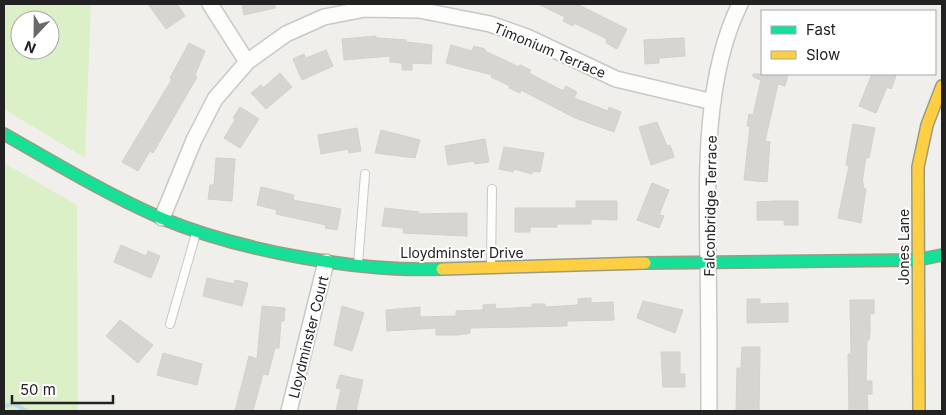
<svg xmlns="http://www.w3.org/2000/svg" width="946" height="415" viewBox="0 0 946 415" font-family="Inter,sans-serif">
	<rect width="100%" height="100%" fill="#f0efeb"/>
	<g fill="#dcf0c8" fill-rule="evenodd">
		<path d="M4 4H91L85 158 4 109ZM20 20H50V50H20Z"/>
		<path d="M4 163 77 205 78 411H4Z"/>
	</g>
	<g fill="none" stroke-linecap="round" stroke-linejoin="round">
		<path stroke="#bcdbe6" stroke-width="4" d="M4 406 14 404 27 411"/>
	</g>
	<g fill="#d7d5d2" stroke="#d4d0cc">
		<path d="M148 4H177L185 16 166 29Z"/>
		<path d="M242 4H275V8L244 15Z"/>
		<path d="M538 4H577L627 29 617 49 606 43 607 39 574 23 573 26 563 21 565 17Z"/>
		<path d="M376 36V38L406 40V42L432 45 431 64 412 63V70H402V63L390 62V56L344 60 342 39Z"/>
		<path d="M684 38 685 56 659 58V63L645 64 644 40Z"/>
		<path d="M189 43 205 51 195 75 197 77 153 153 150 151 138 171 122 162 172 79 170 78Z"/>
		<path d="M451 45 472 51 474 46 485 49V51L519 67 520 65 531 70 529 73 563 91 566 86 577 92 574 98 608 111 609 107 621 112 614 132 575 118 521 90 520 93 509 88 510 86 491 77 492 75 446 63Z"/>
		<path d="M326 50 333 66 302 80 293 59 304 54 306 58Z"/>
		<path d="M280 73 292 87 266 109 251 93 261 85 263 88Z"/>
		<path d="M753 74H788L785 86 778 84 765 141 770 142 767 182 744 180 750 126H747L749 114 753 115 761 80 753 77Z"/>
		<path d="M872 74H889L896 76 891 89 887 87 876 113 859 106Z"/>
		<path d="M240 107 259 119 240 148 224 138 235 120 233 118Z"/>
		<path d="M657 122 667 146 670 145 674 157 651 165 639 127Z"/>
		<path d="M853 124 875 128 869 158 866 157 862 183H864L863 188 866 189 861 223 838 218 849 166 846 165Z"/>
		<path d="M357 128 361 151 349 153 348 149 321 154 318 135Z"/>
		<path d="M381 130 420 140 415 158 375 153Z"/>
		<path d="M485 139 489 162 475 164 474 161 448 165 445 146Z"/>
		<path d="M504 147 544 153 540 172 532 171V174L514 169 513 172 499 169Z"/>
		<path d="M216 158 235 159 232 201 208 199 210 185H214Z"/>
		<path d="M652 183 669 190 659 215 664 216 659 228 637 220Z"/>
		<path d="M261 187 294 195 293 200 341 209 337 230 325 228 326 225 276 214 277 210 257 205Z"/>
		<path d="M576 201H617V220L591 219V224H557V227H530V232H515V208H576Z"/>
		<path d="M775 201H798V225H784V220H757V202Z"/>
		<path d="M385 208 419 212 418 214 467 213V236L403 233 404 228 382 226Z"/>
		<path d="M121 245 146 256 148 251 160 256 151 278 114 262Z"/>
		<path d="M207 278 234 284 235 280 248 283 242 306 203 296Z"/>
		<path d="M591 298V303L613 302 614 320 567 321V326L470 328V333L458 335H436V328L387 331 386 310 420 307V317L456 316V311L483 310V305L495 304 496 309 532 307V304H545V307L578 305V299Z"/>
		<path d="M747 299H760V304L788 303V322L747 323Z"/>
		<path d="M850 300H874V314L870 313V332L869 340H867L866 381H872V394H867L868 411H849L848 354H851Z"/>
		<path d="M643 301 683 310 675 333 637 318Z"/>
		<path d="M262 306 285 308 284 321H281L279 348H275L268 375 263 374 253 411H235L249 356 257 359Z"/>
		<path d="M342 306 364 313 352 351 334 345Z"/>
		<path d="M120 320 153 345 138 363 106 336Z"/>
		<path d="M742 347H760L759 411H736L737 368H741Z"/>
		<path d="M661 352H680V374H685V387H663Z"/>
		<path d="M163 353 202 364 197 385 157 375Z"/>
		<path d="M340 375 363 380 356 411H336L341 389 336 388Z"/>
	</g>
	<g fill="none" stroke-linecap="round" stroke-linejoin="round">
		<g stroke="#c9c8c7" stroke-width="10">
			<g id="lane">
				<path d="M358 264 365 174"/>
				<path d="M491 268 492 189"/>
				<path d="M170 324 197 230"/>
			</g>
		</g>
		<g stroke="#c9c8c7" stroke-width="18">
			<g id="street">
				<path d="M210 4 247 62"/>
				<path d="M162 218 194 140 215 99 247 62 286 34 324 17 365 9 419 10 490 24 527 37 616 79 713 102"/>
				<path d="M289 411 326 262"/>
				<path d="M709 411C709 362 709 312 708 263 707 180 703 79 740 4"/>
			</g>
		</g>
		<g stroke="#999c81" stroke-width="14">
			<g id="fast">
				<path d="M4 134C55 163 106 194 161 218 240 251 357 272 442 269"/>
				<path d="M645 263 917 260 942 255"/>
			</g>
		</g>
		<g stroke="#999c81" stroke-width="14">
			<g id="slow">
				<path d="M442 269 645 263"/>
				<path d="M919 411 918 167 927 125 942 86"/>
			</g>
		</g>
		<use href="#lane" stroke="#fdfdfc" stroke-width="8"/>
		<use href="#street" stroke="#fdfdfc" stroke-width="15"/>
		<use href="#fast" stroke="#16e098" stroke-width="11"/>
		<use href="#slow" stroke="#ffcf43" stroke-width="11"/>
	</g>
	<g text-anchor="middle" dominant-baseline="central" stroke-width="4" stroke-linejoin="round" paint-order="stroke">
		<g font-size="14" fill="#222" stroke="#fff">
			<text transform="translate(550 50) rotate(23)">Timonium Terrace</text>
			<text transform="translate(710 206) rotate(-89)">Falconbridge Terrace</text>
			<text transform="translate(903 247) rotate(-90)">Jones Lane</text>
			<text x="462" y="252">Lloydminster Drive</text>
			<text transform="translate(308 337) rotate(-76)">Lloydminster Court</text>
		</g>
	</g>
	<rect width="946" height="415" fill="none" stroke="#222222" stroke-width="10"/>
	<rect x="761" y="10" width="175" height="65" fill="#ffffff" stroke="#a7a7a7"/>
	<rect x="771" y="26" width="25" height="8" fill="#16e098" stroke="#a7a7a7"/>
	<text x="806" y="35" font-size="15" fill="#222222">Fast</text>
	<rect x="771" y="51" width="25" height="8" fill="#ffcf43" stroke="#a7a7a7"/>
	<text x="806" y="60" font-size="15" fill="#222222">Slow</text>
	<g transform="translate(35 35) rotate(202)"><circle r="24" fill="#ffffff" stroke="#a7a7a7"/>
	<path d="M0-4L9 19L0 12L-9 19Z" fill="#6a6a68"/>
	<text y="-8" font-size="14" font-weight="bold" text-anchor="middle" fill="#222222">N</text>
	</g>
	<path d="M12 395v8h101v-8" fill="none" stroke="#222222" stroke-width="2.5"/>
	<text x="20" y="395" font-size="15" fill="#222222" stroke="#ffffff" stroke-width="4" paint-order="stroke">50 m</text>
</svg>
